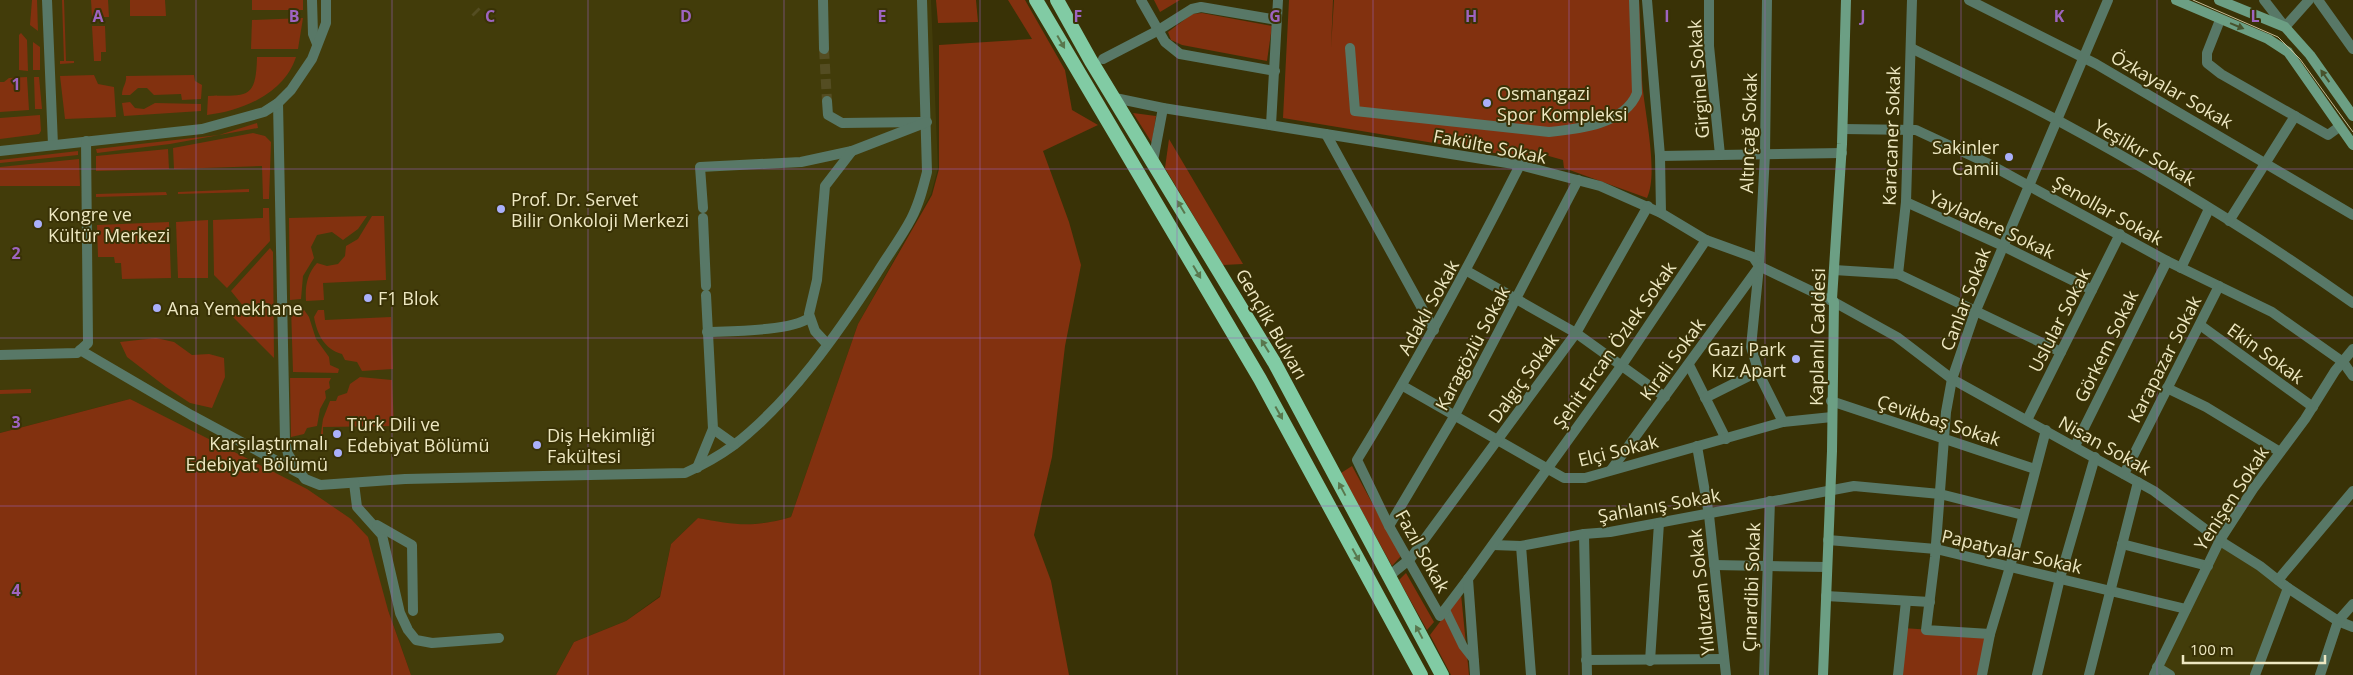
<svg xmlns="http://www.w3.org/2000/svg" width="2353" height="675" viewBox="0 0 2353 675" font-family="'Open Sans',sans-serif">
	<rect width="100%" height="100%" fill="#393206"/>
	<g fill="#423c0a">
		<path d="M0 0H931L938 168 931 194 858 324 791 517 772 522 736 526 698 518 671 544 660 596 626 621 574 642 556 675H411L388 610 130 399 0 433Z"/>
		<path d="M2220 540 2288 588 2255 675H2171L2157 667Z"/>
	</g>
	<g fill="#82310f">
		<path d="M32 0H37L38 31 30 25Z"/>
		<path d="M62 0H64L66 61H74V63L60 64V61H64Z"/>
		<path d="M91 0H108L109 17H92Z"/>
		<path d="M130 0H165L166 16H130Z"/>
		<rect x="252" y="0" width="51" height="10"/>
		<path d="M936 0H976L978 22 938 23Z"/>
		<path d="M1008 0H1025L1065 70 1072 110 1098 125 1043 151 1069 222 1081 265 1065 346 1052 457 1034 535 1051 581 1069 675H556L574 642 626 621 660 597 671 544 698 518C734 525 754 528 791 517L858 324 932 195 939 169V45L1032 39Z"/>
		<path d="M1154 0H1180L1160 12Z"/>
		<path d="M1289 0H1333L1331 48 1334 0H1639C1641 27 1641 54 1642 80 1644 111 1659 172 1647 198L1564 168 1563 160 1538 153 1537 160 1283 118Z"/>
		<path d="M1202 13 1272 26 1267 61 1182 45 1171 40 1168 32 1192 14Z"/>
		<path d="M303 18 298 49H251L252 20Z"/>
		<path d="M92 26H105L106 52H101V61H94Z"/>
		<path d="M21 33 27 40 28 71 19 70V35Z"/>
		<path d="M33 42 40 47V70H33Z"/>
		<path d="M257 57H296C284 94 242 111 207 115L208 96C247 95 256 101 257 57Z"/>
		<path d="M94 75 98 84 114 87 116 117 65 119 60 76Z"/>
		<path d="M194 75 195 81 202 85 201 99 182 100 181 94 154 95 147 88H138L130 95H122C122 87 127 83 126 76Z"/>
		<path d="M27 77 29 110 0 112V82H4L9 78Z"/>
		<path d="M34 77H39L42 109H35Z"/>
		<path d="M130 102 135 108 144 109 155 103 201 104V111L124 116 122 103Z"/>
		<path d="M1133 113 1156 116 1152 143Z"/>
		<path d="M40 115 41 131 39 134 0 139V118Z"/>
		<path d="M257 123 258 128 170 144 97 153 96 149 219 135Z"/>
		<path d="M253 133 265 136 271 142 269 199H263L262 166 174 169 173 148Z"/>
		<path d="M1169 139 1243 264 1223 265 1165 168Z"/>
		<path d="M168 149 169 169 96 171V156Z"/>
		<path d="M78 151V155L0 163V160Z"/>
		<path d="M79 159 80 186H0V167Z"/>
		<path d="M249 189V192L178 194V192Z"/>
		<path d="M166 192 167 195 96 197V194Z"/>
		<path d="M263 208H269L270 241 227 288 214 275 213 220 263 218Z"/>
		<path d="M367 216 358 229 343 240 332 232 317 235 311 247 314 258 303 276 301 299 290 300 289 218Z"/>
		<path d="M372 216H384L386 280 323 283 324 300 306 301C305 286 307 274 317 263L327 266 338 264 345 256 346 246 358 239Z"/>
		<path d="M208 220V278H178L176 222Z"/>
		<path d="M169 222 171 278 122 279 121 263H115L114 257H98L97 225Z"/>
		<path d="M270 248 273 252 274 358 233 317 244 307 231 291Z"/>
		<path d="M291 307H302L309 317 316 339 329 357 330 365 339 369 338 373 293 372Z"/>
		<path d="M318 310H324L325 320 391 317 393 369 362 371 357 362 345 360 342 354C324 349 317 334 314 317Z"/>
		<path d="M156 338 174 342 192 355 209 354 224 358 225 377 212 408 190 403 166 387 127 357 120 342Z"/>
		<path d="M360 377 392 380 394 426 323 427V440H320L323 419 330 401H336L338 396 347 393 350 384Z"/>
		<path d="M290 378H331L329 382 330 388 325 391 326 398 320 409 317 426 307 428 304 434 291 437Z"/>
		<path d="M31 389V393L0 394V390Z"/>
		<path d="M130 399 307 489 351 519 368 537 388 610 411 675H0V433Z"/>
		<path d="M1352 466 1401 556 1392 566 1341 473Z"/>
		<path d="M1406 573 1434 622 1427 630 1399 580Z"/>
		<path d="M1461 594 1469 675H1451L1430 635Z"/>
		<path d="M1903 628 1990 634 1982 675H1898Z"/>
	</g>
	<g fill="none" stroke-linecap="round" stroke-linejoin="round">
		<g stroke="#544d22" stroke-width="10" stroke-dasharray="10 5" stroke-linecap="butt">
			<path d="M475 11 477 13"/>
			<path d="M824 49 827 101"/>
		</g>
		<path stroke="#587867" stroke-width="9" d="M1445 609 1463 646 1474 660"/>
		<g stroke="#587867" stroke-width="10">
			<path d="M47 0 53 145"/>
			<path d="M312 0 313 34 317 44"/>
			<path d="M823 0 824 49"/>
			<path d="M1141 0 1165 42 1180 54 1275 71"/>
			<path d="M1647 0 1660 156 1661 213"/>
			<path d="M1709 0V46L1720 155"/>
			<path d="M1767 0 1765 154 1759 266 1751 347 1760 376 1783 422"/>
			<path d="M1969 0 2096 64 2353 215"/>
			<path d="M2264 0 2285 27 2309 0"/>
			<path d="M2318 0 2353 49"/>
			<path d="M2220 20 2207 53V63L2221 74 2328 135 2339 127"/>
			<path d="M1350 48 1355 111 1549 132C1579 129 1625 124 1637 93L1634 0"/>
			<path d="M1911 48C1959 72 2010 94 2057 120 2159 175 2259 236 2353 303"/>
			<path d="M1103 59 1157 31 1192 9 1201 7 1277 20"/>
			<path d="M1115 98 1163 108 1520 165 1600 186 1661 213 1706 240 1753 257 1759 266 1834 302 1897 337 1952 379 2154 491 2225 544 2260 566 2288 588 2338 621 2353 627"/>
			<path d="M827 101 828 115 842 123 921 122"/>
			<path d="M278 103 285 441 288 454 296 467 305 479 320 485 405 479 685 473C703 465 719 456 734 445 791 401 838 333 877 273 888 255 901 238 911 219 919 204 923 188 927 172L922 0"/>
			<path d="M1271 125 1278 0"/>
			<path d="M1843 129 1916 130 1987 163 2167 261 2272 312 2343 362 2353 376"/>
			<path d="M1326 134 1434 330"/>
			<path d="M0 151 202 129 264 112 278 103 291 90 312 59 326 23V0"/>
			<path d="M1660 156 1842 153"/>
			<path d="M1153 161 1163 108"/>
			<path d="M1906 202 2003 246 2092 290"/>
			<path d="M703 208 700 167 801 162 852 151 927 122"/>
			<path d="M703 218 706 286"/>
			<path d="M2229 221 2295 116"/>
			<path d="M2181 268 2209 209"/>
			<path d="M1834 270 1898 274 2061 352"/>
			<path d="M1467 271 1576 333 1665 397"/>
			<path d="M1898 274 1906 202 1912 0"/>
			<path d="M706 295 713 429 734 444"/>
			<path d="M2200 325 2313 407"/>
			<path d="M707 332C731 331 791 331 809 318"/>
			<path d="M827 344 815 331 809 314 817 280 825 186 852 151"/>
			<path d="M80 350 191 415 299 473"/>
			<path d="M0 355 77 353 88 343 86 141"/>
			<path d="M1689 365 1726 439"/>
			<path d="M1403 386 1564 478H1585L1783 422 1832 417"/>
			<path d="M2167 388 2206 407 2280 452"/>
			<path d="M1705 398 1759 371"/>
			<path d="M1831 401 2035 469"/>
			<path d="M2027 420 2120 234"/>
			<path d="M1697 446 1709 515 1726 675"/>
			<path d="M2075 446 2167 261"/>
			<path d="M697 468 713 429"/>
			<path d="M1611 470 1759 267"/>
			<path d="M2124 474 2219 286"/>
			<path d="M354 483 357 507 382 535 400 613 408 630 416 640 432 643 499 638"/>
			<path d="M377 525 412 545 413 611"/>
			<path d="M1389 526 1455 415 1578 180"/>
			<path d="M1584 534 1587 675"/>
			<path d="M1828 540 1936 549 2186 609"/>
			<path d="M2122 544 2208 566"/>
			<path d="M1493 545 1521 546 1584 534 1610 532 1854 486 1940 494 2023 515"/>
			<path d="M1521 546 1531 675"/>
			<path d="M1714 565 1827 567"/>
			<path d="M1389 576 1410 559 1576 333 1648 206"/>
			<path d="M1468 579 1440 616 1389 526 1357 460C1416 364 1469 266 1520 165"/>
			<path d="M2278 580 2353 491"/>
			<path d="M1826 596 1930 602"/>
			<path d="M1990 634 1926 630 1935 557 1946 412 1952 379 1974 315 2108 0"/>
			<path d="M1586 660 1724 659"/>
			<path d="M1650 661 1659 523"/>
			<path d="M2157 667 2170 675"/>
			<path d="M1475 675 1468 579 1622 365 1706 240"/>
			<path d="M1764 675 1770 501"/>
			<path d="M1898 675 1906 601"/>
			<path d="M1982 675 1990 634 2010 567 2046 430"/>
			<path d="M2037 675 2060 578 2095 457"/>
			<path d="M2089 675 2138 482"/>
			<path d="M2154 675 2220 540 2253 489 2305 419 2335 371 2353 349"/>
			<path d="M2255 675 2288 588"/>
			<path d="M2320 675 2338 621 2353 604"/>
		</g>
		<g stroke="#6c9f84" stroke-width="10">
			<path d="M2176 0 2268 39 2288 52 2353 145"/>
			<path d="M2219 0 2285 27 2310 55 2353 116"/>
			<path d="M1823 675 1832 451 1834 302 1832 299 1842 144 1846 0"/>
		</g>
		<g stroke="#81cba4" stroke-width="14">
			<path d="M1036 0 1260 379 1421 675"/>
			<path d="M1057 0 1091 61 1274 362 1442 675"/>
		</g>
		<path stroke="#c3bc95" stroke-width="1" d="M2193 0 2278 37 2300 59 2353 132"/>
	</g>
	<defs><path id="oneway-solid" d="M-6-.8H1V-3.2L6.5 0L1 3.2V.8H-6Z" transform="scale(1.25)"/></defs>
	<g fill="#48532c">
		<use href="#oneway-solid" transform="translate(2237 26) rotate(22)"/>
		<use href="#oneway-solid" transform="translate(2325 76) rotate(-125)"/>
	</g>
	<g fill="#59774d">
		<use href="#oneway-solid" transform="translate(1061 42) rotate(60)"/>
		<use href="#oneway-solid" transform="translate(1181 207) rotate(-121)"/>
		<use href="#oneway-solid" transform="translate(1197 272) rotate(59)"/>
		<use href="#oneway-solid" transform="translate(1265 346) rotate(-122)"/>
		<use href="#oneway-solid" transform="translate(1279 413) rotate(61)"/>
		<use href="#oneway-solid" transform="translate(1342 489) rotate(-118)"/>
		<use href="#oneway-solid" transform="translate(1356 555) rotate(61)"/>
		<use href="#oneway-solid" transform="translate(1419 632) rotate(-118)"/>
	</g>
	<path fill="none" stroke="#9e64c0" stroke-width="1" stroke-opacity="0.55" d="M196 0V675M392 0V675M588 0V675M784 0V675M980 0V675M1177 0V675M1373 0V675M1569 0V675M1765 0V675M1961 0V675M2157 0V675M0 169H2353M0 338H2353M0 506H2353"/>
	<g fill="#aab0fb" stroke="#393206" stroke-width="2">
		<circle cx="1487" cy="103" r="5"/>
		<circle cx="2009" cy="157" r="5"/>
		<circle cx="501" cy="209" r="5"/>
		<circle cx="38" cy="224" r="5"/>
		<circle cx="368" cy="298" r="5"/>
		<circle cx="157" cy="308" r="5"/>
		<circle cx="1796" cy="359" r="5"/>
		<circle cx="337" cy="434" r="5"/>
		<circle cx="537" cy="445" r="5"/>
		<circle cx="338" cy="453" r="5"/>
	</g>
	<g text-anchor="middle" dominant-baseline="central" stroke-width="4" stroke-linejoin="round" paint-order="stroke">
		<g font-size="18" fill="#eee8c2" stroke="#393206">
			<text transform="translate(1698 79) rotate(-94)">Girginel Sokak</text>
			<text transform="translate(2172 89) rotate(30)">Özkayalar Sokak</text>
			<text transform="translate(1748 133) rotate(-88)">Altınçağ Sokak</text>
			<text transform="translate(1891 136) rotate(-88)">Karacaner Sokak</text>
			<text transform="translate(1490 146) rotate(11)">Fakülte Sokak</text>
			<text transform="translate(2145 152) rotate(30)">Yeşilkır Sokak</text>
			<text transform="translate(2108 210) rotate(29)">Şenollar Sokak</text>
			<text transform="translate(1992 224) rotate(25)">Yayladere Sokak</text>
			<text transform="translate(1965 299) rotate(-69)">Canlar Sokak</text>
			<text transform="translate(1428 307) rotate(-61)">Adaklı Sokak</text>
			<text transform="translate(2059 320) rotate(-63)">Uslular Sokak</text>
			<text transform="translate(1272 324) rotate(60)">Gençlik Bulvarı</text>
			<text transform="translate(1817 337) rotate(-89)">Kaplanlı Caddesi</text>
			<text transform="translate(1614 345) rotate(-55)">Şehit Ercan Özlek Sokak</text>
			<text transform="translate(2106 346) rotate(-64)">Görkem Sokak</text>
			<text transform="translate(1472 348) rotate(-62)">Karagözlü Sokak</text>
			<text transform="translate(2266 353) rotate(36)">Ekin Sokak</text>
			<text transform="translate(1672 359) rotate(-54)">Kırali Sokak</text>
			<text transform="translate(2164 359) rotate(-63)">Karapazar Sokak</text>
			<text transform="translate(1523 378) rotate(-54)">Dalgıç Sokak</text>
			<text transform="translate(1939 420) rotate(18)">Çevikbaş Sokak</text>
			<text transform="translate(2105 445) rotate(29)">Nisan Sokak</text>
			<text transform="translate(1618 450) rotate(-14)">Elçi Sokak</text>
			<text transform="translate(2231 498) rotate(-57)">Yenişen Sokak</text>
			<text transform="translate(1659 505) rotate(-10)">Şahlanış Sokak</text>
			<text transform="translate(1423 551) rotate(61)">Fazıl Sokak</text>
			<text transform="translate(2012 551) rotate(13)">Papatyalar Sokak</text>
			<text transform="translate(1751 587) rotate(-88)">Çınardibi Sokak</text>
			<text transform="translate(1701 592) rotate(-96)">Yıldızcan Sokak</text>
		</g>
		<g font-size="18" fill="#eee8c2" stroke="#393206" text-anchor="start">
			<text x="1497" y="93">Osmangazi<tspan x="1497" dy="21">Spor Kompleksi</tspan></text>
			<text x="1999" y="147" text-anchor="end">Sakinler<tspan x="1999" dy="21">Camii</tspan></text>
			<text x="511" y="199">Prof. Dr. Servet<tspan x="511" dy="21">Bilir Onkoloji Merkezi</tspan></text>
			<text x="48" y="214">Kongre ve<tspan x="48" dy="21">Kültür Merkezi</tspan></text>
			<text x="378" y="298">F1 Blok</text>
			<text x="167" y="308">Ana Yemekhane</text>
			<text x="1786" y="349" text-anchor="end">Gazi Park<tspan x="1786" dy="21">Kız Apart</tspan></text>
			<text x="347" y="424">Türk Dili ve<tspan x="347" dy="21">Edebiyat Bölümü</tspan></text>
			<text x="547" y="435">Diş Hekimliği<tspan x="547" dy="21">Fakültesi</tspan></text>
			<text x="328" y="443" text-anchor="end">Karşılaştırmalı<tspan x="328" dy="21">Edebiyat Bölümü</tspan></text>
		</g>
	</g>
	<g font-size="16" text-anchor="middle" font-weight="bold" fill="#9e64c0" stroke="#393206" stroke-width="4" stroke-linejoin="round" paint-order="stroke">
		<text x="98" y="22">A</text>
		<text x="294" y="22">B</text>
		<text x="490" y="22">C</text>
		<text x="686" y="22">D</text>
		<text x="882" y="22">E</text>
		<text x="1078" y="22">F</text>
		<text x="1275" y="22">G</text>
		<text x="1471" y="22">H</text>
		<text x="1667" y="22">I</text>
		<text x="1863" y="22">J</text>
		<text x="2059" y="22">K</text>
		<text x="2255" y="22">L</text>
		<text x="16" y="90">1</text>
		<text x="16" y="259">2</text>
		<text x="16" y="428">3</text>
		<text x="16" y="596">4</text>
	</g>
	<path d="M2183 655v8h142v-8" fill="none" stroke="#eee8c2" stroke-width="2.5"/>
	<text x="2190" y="655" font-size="15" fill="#eee8c2" stroke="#393206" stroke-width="4" paint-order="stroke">100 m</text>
</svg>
